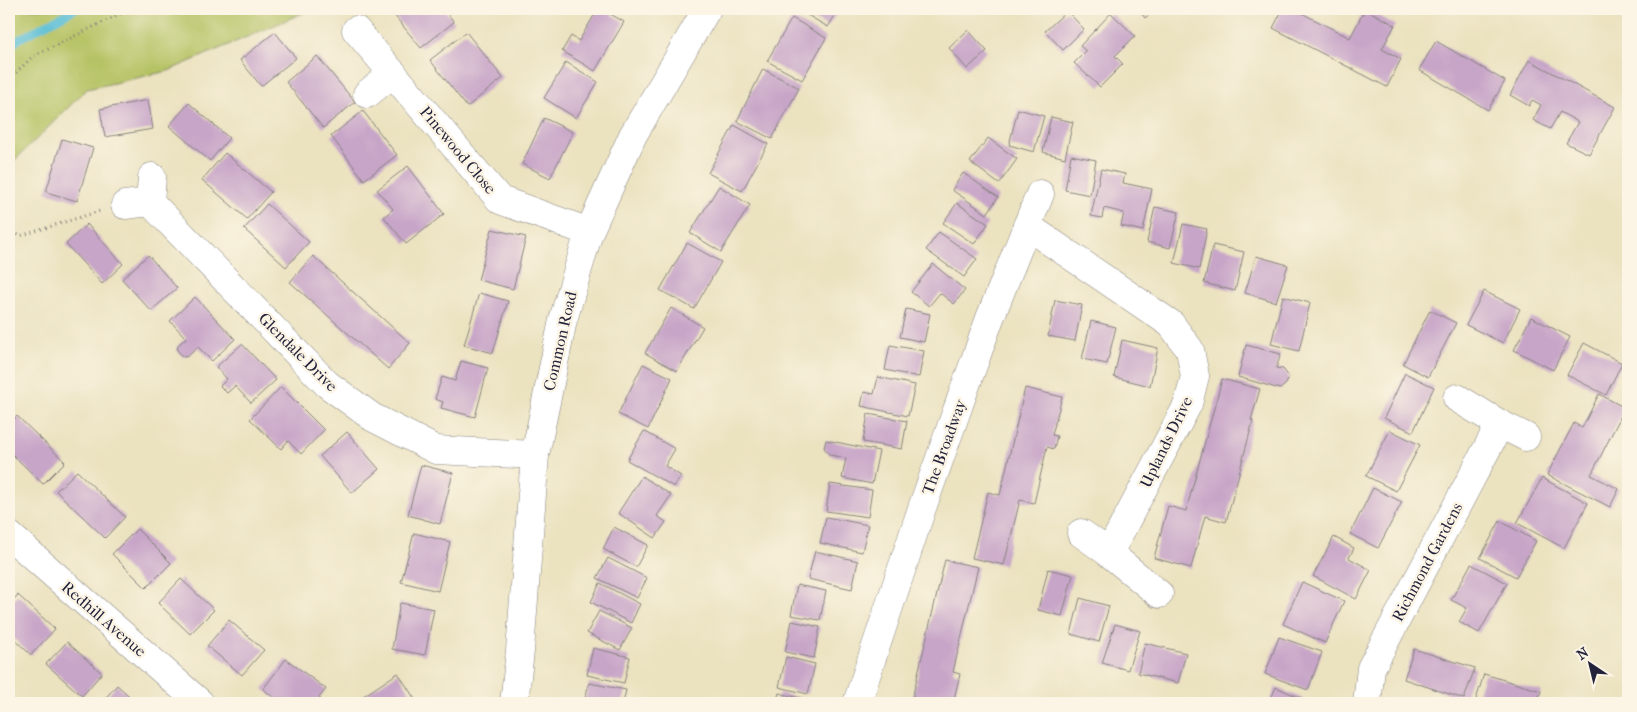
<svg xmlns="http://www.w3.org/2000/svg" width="1637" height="712" viewBox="0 0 1637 712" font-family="'IM FELL French Canon',serif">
	<rect width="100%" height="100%" fill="#fcf5e5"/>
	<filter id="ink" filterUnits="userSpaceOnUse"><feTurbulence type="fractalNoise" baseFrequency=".02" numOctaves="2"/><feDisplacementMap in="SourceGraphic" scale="10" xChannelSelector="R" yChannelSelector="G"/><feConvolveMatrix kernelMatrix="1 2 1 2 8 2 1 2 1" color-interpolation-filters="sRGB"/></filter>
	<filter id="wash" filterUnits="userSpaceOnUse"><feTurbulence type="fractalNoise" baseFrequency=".0096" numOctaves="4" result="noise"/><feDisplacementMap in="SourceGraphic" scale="20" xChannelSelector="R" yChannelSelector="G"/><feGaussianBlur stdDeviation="1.12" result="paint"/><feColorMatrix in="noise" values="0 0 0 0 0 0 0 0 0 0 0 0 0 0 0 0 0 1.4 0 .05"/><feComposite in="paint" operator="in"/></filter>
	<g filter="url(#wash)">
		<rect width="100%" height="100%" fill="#ebe2c0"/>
		<path fill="#b6c365" stroke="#6c7250" d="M9 9H312L168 71 87 89 9 166Z"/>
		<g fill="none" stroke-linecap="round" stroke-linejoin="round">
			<path stroke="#58bed6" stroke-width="8" d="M9 48 19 39 75 9"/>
		</g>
		<g id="blocks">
			<g fill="#c7a5c8">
				<path d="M389 9H444L454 22 421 48Z"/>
				<path d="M598 9H602L624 22 595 71 562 51 571 36 579 41Z"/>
				<path d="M797 9H839L828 27Z"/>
				<path d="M1138 9H1157L1145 18Z"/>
				<path d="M1283 9H1294L1350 38 1365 9 1395 25 1382 49 1401 59 1387 87 1273 28Z"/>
				<path d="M1067 11 1084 29 1063 50 1045 31Z"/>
				<path d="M1111 13 1135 36 1115 56 1123 64 1100 87 1074 63 1086 51 1080 46Z"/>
				<path d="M792 18 826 38 802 80 767 61Z"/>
				<path d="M968 30 987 51 967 69 949 48Z"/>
				<path d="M275 32 296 58 261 86 240 60Z"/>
				<path d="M466 32 503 78 467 107 430 60Z"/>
				<path d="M1436 41 1505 81 1488 110 1419 70Z"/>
				<path d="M317 56 355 102 323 128 286 82Z"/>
				<path d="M1529 60 1615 107 1589 154 1566 143 1578 122 1560 112 1550 129 1533 120 1541 105 1532 100 1529 106 1510 95Z"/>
				<path d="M566 62 598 82 576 118 544 98Z"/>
				<path d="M763 69 799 88 772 139 737 121Z"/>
				<path d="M148 100 153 129 105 137 100 109Z"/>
				<path d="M189 103 229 138 210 161 169 126Z"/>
				<path d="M1018 109 1044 116 1034 152 1009 145Z"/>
				<path d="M363 111 397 155 364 180 331 136Z"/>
				<path d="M1051 117 1073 122 1065 158 1043 152Z"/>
				<path d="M544 118 573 132 550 178 522 164Z"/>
				<path d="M734 125 768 144 742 191 708 173Z"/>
				<path d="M988 138 1017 159 999 184 970 162Z"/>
				<path d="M62 139 93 148 77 201 46 192Z"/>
				<path d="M225 153 271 192 247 219 202 180Z"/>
				<path d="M1071 155 1096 160 1090 195 1065 190Z"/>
				<path d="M408 166 444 214 406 244 384 217 393 209 377 190Z"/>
				<path d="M1101 169 1125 174 1123 183 1152 189 1143 231 1121 226 1124 213 1104 208 1102 218 1091 216Z"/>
				<path d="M963 173 998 197 987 214 952 190Z"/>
				<path d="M719 186 750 205 721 252 690 233Z"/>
				<path d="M957 203 988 224 974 244 943 223Z"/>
				<path d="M267 204 309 242 286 267 244 229Z"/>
				<path d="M1155 207 1179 212 1170 248 1147 242Z"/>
				<path d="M87 224 123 264 102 284 66 244Z"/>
				<path d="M1183 224 1207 229 1199 269 1174 263Z"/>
				<path d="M492 229 526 237 513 289 478 280Z"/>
				<path d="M939 232 977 259 964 277 926 250Z"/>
				<path d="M687 243 721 262 694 309 660 290Z"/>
				<path d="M1213 245 1244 252 1235 291 1204 283Z"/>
				<path d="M148 255 177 288 151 311 122 279Z"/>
				<path d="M313 256 410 343 388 369 290 282Z"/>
				<path d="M1256 256 1288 265 1276 302 1245 293Z"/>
				<path d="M933 264 965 290 954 304 940 293 929 306 911 292Z"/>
				<path d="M1484 291 1520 309 1503 343 1466 325Z"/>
				<path d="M479 293 508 301 493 353 464 345Z"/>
				<path d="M1283 296 1310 303 1299 351 1271 344Z"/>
				<path d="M195 297 235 339 212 361 198 347 188 356 183 357 177 350 178 345 186 338 170 321Z"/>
				<path d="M1055 300 1082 305 1075 341 1048 336Z"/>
				<path d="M671 308 703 327 677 371 645 353Z"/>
				<path d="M906 309 930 314 924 342 900 337Z"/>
				<path d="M1430 310 1456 323 1428 377 1403 364Z"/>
				<path d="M1531 317 1570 337 1553 370 1514 350Z"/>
				<path d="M1091 321 1116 327 1107 364 1082 359Z"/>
				<path d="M1122 340 1158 348 1150 386 1114 377Z"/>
				<path d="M1584 343 1622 363 1606 395 1567 375Z"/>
				<path d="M242 344 276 380 251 403 235 386 227 393 220 386 227 379 216 367Z"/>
				<path d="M890 345 924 351 919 377 885 370Z"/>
				<path d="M1246 345 1281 354 1276 368 1283 369 1289 377 1286 384 1280 389 1238 377Z"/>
				<path d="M461 361 488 368 475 417 441 408 443 402 435 399 442 377 455 381Z"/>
				<path d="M643 364 672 378 648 429 618 414Z"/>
				<path d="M1405 373 1434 387 1413 432 1384 418Z"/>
				<path d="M878 377 915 385 908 416 861 406 864 392 874 394Z"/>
				<path d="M1222 379 1260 389 1251 420 1253 421 1226 522 1205 516 1191 568 1154 558 1168 506 1186 511Z"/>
				<path d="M281 387 324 430 301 454 288 441 281 449 250 419Z"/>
				<path d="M1025 388 1062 397 1052 435 1057 436 1054 449 1047 447 1034 503 1020 500 1004 565 972 558 988 492 1000 495Z"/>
				<path d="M1599 394 1625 408 1591 475 1619 489 1610 507 1547 475 1574 423 1582 428Z"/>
				<path d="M868 414 907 421 902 449 863 442Z"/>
				<path d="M17 416 65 462 43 484 9 451V424Z"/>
				<path d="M1390 430 1420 445 1396 491 1366 476Z"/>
				<path d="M644 431 675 449 665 466 681 476 674 487 627 460Z"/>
				<path d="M347 432 379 469 352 493 320 456Z"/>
				<path d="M826 440 879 451 872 484 842 478 846 458 830 455 824 448Z"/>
				<path d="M421 465 453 473 440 524 408 515Z"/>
				<path d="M77 471 125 517 105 538 56 491Z"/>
				<path d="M642 476 671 495 657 516 666 522 655 538 618 513Z"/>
				<path d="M1542 478 1588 503 1564 548 1517 523Z"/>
				<path d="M830 484 872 490 868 517 826 511Z"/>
				<path d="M1373 488 1402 502 1378 548 1350 534Z"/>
				<path d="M826 517 868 525 862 552 820 543Z"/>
				<path d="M1500 521 1536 541 1516 577 1480 558Z"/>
				<path d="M614 527 648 545 636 567 603 549Z"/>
				<path d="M137 529 171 563 146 588 112 554Z"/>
				<path d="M414 533 450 542 438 591 401 582Z"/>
				<path d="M1334 537 1354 548 1349 558 1371 570 1356 599 1313 576Z"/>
				<path d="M815 551 858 561 852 589 808 579Z"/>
				<path d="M608 558 647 578 637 598 597 578Z"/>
				<path d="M945 560 978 567 953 672 960 674 953 703H911Z"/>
				<path d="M1471 564 1507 583 1479 633 1459 622 1467 608 1451 600Z"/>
				<path d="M1048 569 1073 575 1062 616 1038 610Z"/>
				<path d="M181 579 214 610 190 634 158 603Z"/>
				<path d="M1302 582 1344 601 1325 643 1283 624Z"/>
				<path d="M600 583 640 604 631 623 591 602Z"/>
				<path d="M797 585 826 591 820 620 791 615Z"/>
				<path d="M18 595 55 629 31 655 9 634V604Z"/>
				<path d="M1080 598 1109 606 1099 642 1071 634Z"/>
				<path d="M400 603 434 609 425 655 392 649Z"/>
				<path d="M599 611 632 628 620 650 587 633Z"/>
				<path d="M229 620 264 650 242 675 207 646Z"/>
				<path d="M792 621 820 627 814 658 785 652Z"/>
				<path d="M1115 624 1140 631 1128 670 1102 663Z"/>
				<path d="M1279 637 1322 652 1308 690 1265 674Z"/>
				<path d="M67 642 102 673 82 696 46 664Z"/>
				<path d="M1145 643 1186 653 1178 683 1138 673Z"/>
				<path d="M593 648 630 657 624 683 587 675Z"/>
				<path d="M1414 649 1475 668 1464 699 1404 679Z"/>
				<path d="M786 657 815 664 808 694 779 687Z"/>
				<path d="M286 659 326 689 319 698 325 703H281L263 689Z"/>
				<path d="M398 673 416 701 414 703H353Z"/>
				<path d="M1484 674 1541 691 1537 703H1475Z"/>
				<path d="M589 683 626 690 623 703H584Z"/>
				<path d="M117 685 137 703H101Z"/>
				<path d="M1276 687 1303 699 1301 703H1269Z"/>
				<path d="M779 693 808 700 807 703H776Z"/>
			</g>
		</g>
	</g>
	<g filter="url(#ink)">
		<use href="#blocks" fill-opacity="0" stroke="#86827e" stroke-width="1"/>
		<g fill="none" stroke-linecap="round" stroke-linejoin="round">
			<g stroke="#86827e" stroke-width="29">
				<g id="minor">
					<path d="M356 30 500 200 589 232"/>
					<path d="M367 94 393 73"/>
					<path d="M150 202 327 384 372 417 436 450 535 455"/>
					<path d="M125 205 150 202 152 177"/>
					<path d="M1027 226 1171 324 1190 350 1195 376 1188 404 1109 553"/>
					<path d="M1457 398 1500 424 1526 437"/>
					<path d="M1081 533 1109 553 1159 594"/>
					<path d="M9 535 200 703"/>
					<path d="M514 703 520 651 535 455 563 320 589 232 633 135 707 9"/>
					<path d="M857 703 922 508 990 318 1040 194"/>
					<path d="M1367 703 1371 668 1500 424"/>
				</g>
			</g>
			<g stroke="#86827e" stroke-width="3" stroke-dasharray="1 4" stroke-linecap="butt">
				<path d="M9 80 32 57 130 9"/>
				<path d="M9 229 20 236 100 211"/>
			</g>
			<use href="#minor" stroke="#fff" stroke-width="28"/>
		</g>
	</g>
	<g text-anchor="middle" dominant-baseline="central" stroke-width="5" stroke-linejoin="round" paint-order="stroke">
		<g font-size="16" fill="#22223b" stroke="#fcf5e5">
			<text transform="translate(458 150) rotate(50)">Pinewood Close</text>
			<text transform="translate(560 341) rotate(-77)">Common Road</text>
			<text transform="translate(298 352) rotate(45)">Glendale Drive</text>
			<text transform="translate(1166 442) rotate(-64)">Uplands Drive</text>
			<text transform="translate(944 447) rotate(-70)">The Broadway</text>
			<text transform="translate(1427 562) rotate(-62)">Richmond Gardens</text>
			<text transform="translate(104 619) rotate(41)">Redhill Avenue</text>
		</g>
	</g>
	<rect width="1637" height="712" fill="none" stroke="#fcf5e5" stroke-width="30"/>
	<g transform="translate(1590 664) rotate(325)" stroke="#fcf5e5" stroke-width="4" paint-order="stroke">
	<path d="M0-4L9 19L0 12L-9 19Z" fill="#22223b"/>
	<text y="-8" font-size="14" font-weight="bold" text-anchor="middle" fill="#22223b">N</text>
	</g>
</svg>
